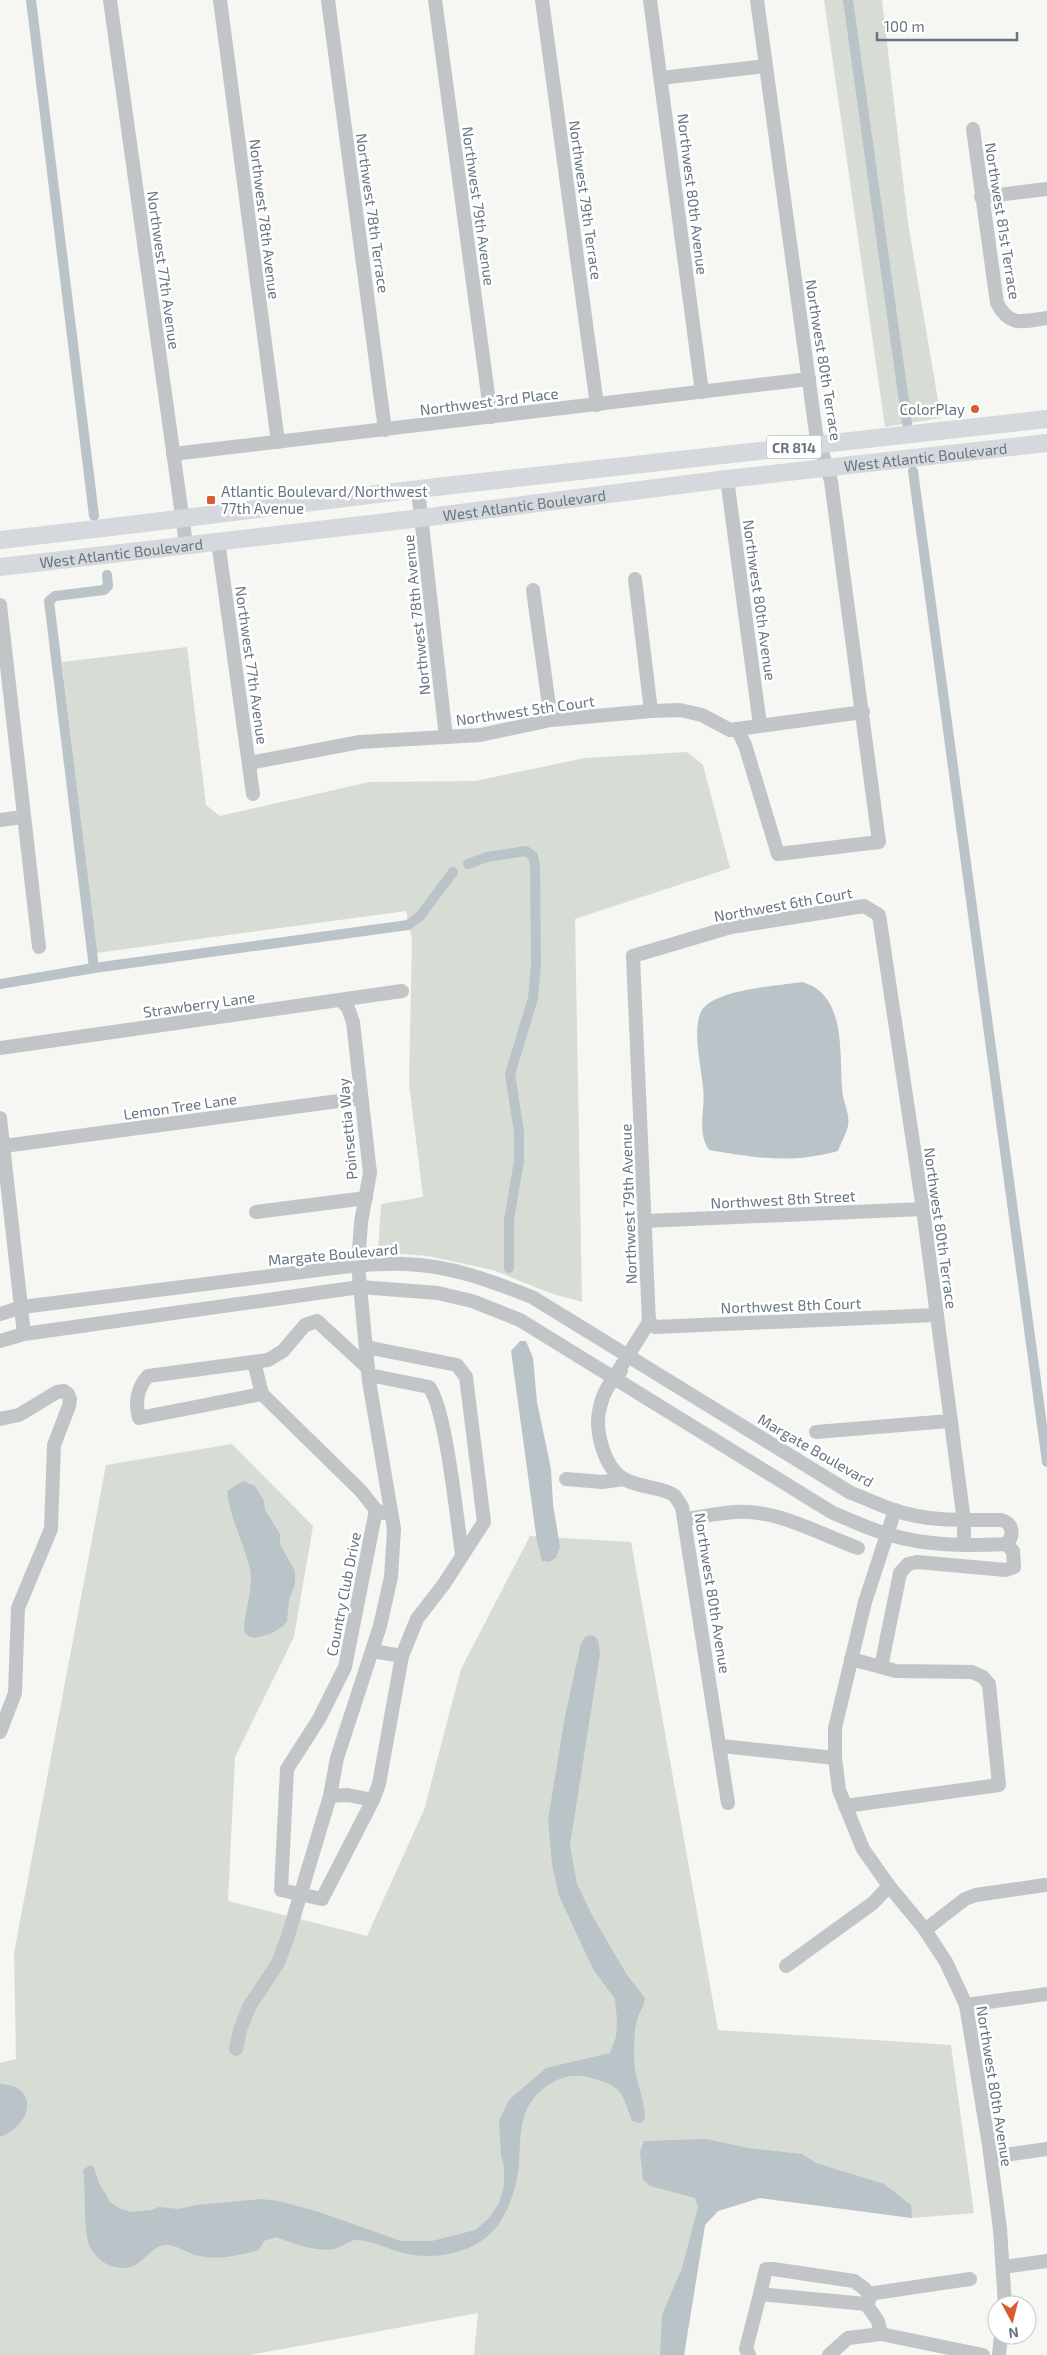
<svg xmlns="http://www.w3.org/2000/svg" width="1047" height="2355" viewBox="0 0 1047 2355" font-family="'Exo 2',sans-serif">
	<rect width="100%" height="100%" fill="#f6f6f3"/>
	<g fill="#d7ddd4">
		<path d="M824 0H882L908 223 941 418 885 427Z"/>
		<path d="M187 647 206 805 220 816 369 782 475 781 585 758 687 752 703 765 730 868 575 919 582 1302 550 1293 493 1270 428 1256 378 1252 381 1204 423 1197 409 1083 412 940 406 911 96 953 62 662Z"/>
		<path d="M232 1444 313 1526 294 1637 235 1757 228 1901 367 1936 424 1810 461 1669 530 1536 631 1542 718 2030 951 2045 974 2213 912 2218 760 2198 718 2211 705 2225 684 2355H474L478 2313 250 2355H0V2063L16 2059 14 1953 106 1465Z"/>
	</g>
	<g fill="#bac4c8">
		<path d="M802 982C849 995 838 1058 843 1096 845 1105 850 1117 848 1126 846 1134 841 1143 838 1151 790 1164 757 1158 709 1150 696 1131 706 1108 703 1087 701 1067 693 1033 700 1014 708 989 779 986 802 982Z"/>
		<path d="M520 1341H526L533 1358 537 1402 551 1469 553 1504 560 1547 556 1558 549 1562 542 1561 537 1542 511 1351Z"/>
		<path d="M243 1481 255 1486 264 1501 265 1510 280 1534V1544L295 1571V1584L289 1600 287 1621 282 1627 270 1634 255 1638 248 1636 244 1631C244 1611 254 1589 250 1569 244 1543 230 1519 227 1491Z"/>
		<path d="M593 1635 598 1640 600 1654 570 1845 577 1884 592 1915 627 1975 645 1998C644 2007 639 2012 637 2020 634 2031 634 2046 634 2058 634 2080 645 2097 645 2119L640 2123 632 2121C621 2089 621 2086 588 2077 560 2070 532 2091 524 2117 519 2133 520 2151 519 2166 516 2193 504 2227 480 2242 456 2257 422 2260 396 2251 384 2247 369 2240 356 2240 348 2241 342 2247 335 2249 314 2252 295 2244 276 2237L264 2241 259 2250C236 2256 218 2261 195 2255 186 2252 176 2245 166 2245 150 2246 145 2263 131 2267 113 2271 98 2262 90 2247 83 2233 86 2189 83 2170L90 2165 94 2167 99 2183 111 2203 121 2209 132 2212 152 2210 159 2207 179 2209 196 2205 261 2199 279 2201 319 2212 401 2241H432L475 2230 489 2218 499 2203 504 2185V2167L501 2155 499 2121 509 2100 546 2068 610 2053 616 2037 617 2020 615 1999 593 1969 559 1896 552 1864 548 1820 565 1716 581 1643 586 1636Z"/>
		<path d="M0 2084C39 2085 33 2125 0 2137Z"/>
		<path d="M706 2139 748 2148 802 2154 816 2163 884 2184 911 2205 912 2218 760 2198 718 2211 705 2225 684 2355H660L662 2315 682 2268 698 2207 695 2198 650 2186 643 2180 640 2152 644 2141Z"/>
	</g>
	<g fill="none" stroke-linecap="round" stroke-linejoin="round">
		<g stroke="#bac4c8" stroke-width="10">
			<path d="M31 0 94 516"/>
			<path d="M848 0 907 423"/>
			<path d="M913 471 1047 1462"/>
			<path d="M468 864 487 857 526 851 533 856 535 867 536 965 533 998 510 1074 519 1132V1161L509 1220V1268"/>
			<path d="M94 968 49 601 55 596 104 590 108 586 107 575"/>
			<path d="M0 984 94 968 408 925 420 916 453 872"/>
		</g>
		<g stroke="#c1c5c8" stroke-width="14">
			<path d="M110 0 186 544"/>
			<path d="M220 0 278 442"/>
			<path d="M328 0 385 430"/>
			<path d="M435 0 491 417"/>
			<path d="M542 0 597 405"/>
			<path d="M650 0 702 392"/>
			<path d="M661 78 766 66"/>
			<path d="M973 129 997 303C1010 328 1023 321 1047 318"/>
			<path d="M981 197 1047 189"/>
			<path d="M173 454 809 379"/>
			<path d="M727 479 760 725"/>
			<path d="M418 490 446 737"/>
			<path d="M218 541 253 794"/>
			<path d="M635 579 651 711"/>
			<path d="M533 590 551 720"/>
			<path d="M0 605 39 947"/>
			<path d="M737 729 745 745 778 854 879 842 831 481 816 433 757 0"/>
			<path d="M249 763 360 742 480 735 551 720 651 711 680 710 702 715 730 730 863 712"/>
			<path d="M0 820 23 817"/>
			<path d="M0 1048 402 991"/>
			<path d="M0 1118 24 1334"/>
			<path d="M4 1146 361 1098"/>
			<path d="M256 1212 366 1198"/>
			<path d="M645 1221 923 1209"/>
			<path d="M0 1314 22 1307 358 1265C374 1265 389 1263 405 1264 449 1265 491 1281 532 1297L851 1493C865 1498 879 1505 894 1510 928 1522 965 1520 1001 1520 1013 1523 1015 1536 1006 1544 966 1546 926 1546 887 1534 869 1529 851 1520 833 1513L520 1320 472 1301 438 1293 360 1287 24 1334 0 1341"/>
			<path d="M649 1322 655 1327 936 1315"/>
			<path d="M366 1347 457 1365 466 1377 484 1522 444 1584 417 1619 402 1656 379 1784 373 1800 322 1899 281 1890 287 1769 319 1719 345 1667 376 1510"/>
			<path d="M254 1362 262 1394 361 1491 376 1510 384 1513"/>
			<path d="M621 1371C611 1380 603 1393 600 1407 594 1428 603 1465 622 1478 636 1487 655 1486 670 1493L675 1496 682 1507 728 1803"/>
			<path d="M369 1375 429 1387C446 1408 457 1521 462 1554"/>
			<path d="M615 1376 649 1322 633 956 731 927 864 906 879 915 923 1209 964 1521V1545"/>
			<path d="M262 1394 139 1418C135 1403 137 1388 148 1376L268 1360 283 1351 305 1325 317 1321 368 1368"/>
			<path d="M0 1419 19 1415 57 1392 64 1391 68 1394 70 1399 69 1406 54 1445 51 1529 18 1608 15 1693 0 1732"/>
			<path d="M816 1432 949 1421"/>
			<path d="M566 1479 602 1482 624 1479"/>
			<path d="M895 1510 865 1602 835 1728V1758L839 1790 863 1849 889 1886 923 1927 946 1962 966 2005 989 2145 1000 2229 1005 2305"/>
			<path d="M685 1519C702 1517 718 1513 735 1512 778 1509 819 1534 858 1548"/>
			<path d="M372 1651 402 1656"/>
			<path d="M881 1667 900 1573 908 1564 917 1562 1006 1570 1014 1567 1013 1551 1006 1544"/>
			<path d="M721 1746 835 1758"/>
			<path d="M330 1796 348 1795 373 1800"/>
			<path d="M845 1806 999 1785 989 1684 983 1677 972 1672 896 1671 851 1659"/>
			<path d="M925 1930 965 1899 976 1895 1045 1885"/>
			<path d="M786 1966 873 1903 889 1886"/>
			<path d="M966 2005 1047 1994"/>
			<path d="M236 2049 240 2030 249 2007 278 1963 288 1936 330 1796 337 1758 380 1626 391 1577 394 1529 369 1381 358 1265 361 1222 370 1173 353 1022 348 1008 341 1000"/>
			<path d="M991 2157 1047 2149"/>
			<path d="M1003 2267 1047 2261"/>
			<path d="M760 2294 766 2269H773L854 2281 865 2289 870 2297 867 2306"/>
			<path d="M868 2294 970 2279"/>
			<path d="M749 2355 746 2349 760 2294 866 2304 878 2321 881 2334"/>
			<path d="M829 2355 848 2338 881 2334 983 2355"/>
			<path d="M999 2355 1001 2335"/>
		</g>
		<g stroke="#d5d8dc" stroke-width="18">
			<path d="M0 540C146 524 291 504 436 487 640 464 844 443 1047 419"/>
			<path id="s1" d="M0 567 421 518 727 479 1047 443"/>
		</g>
	</g>
	<g fill="#d75c31" stroke="#fff" stroke-width="2">
		<circle cx="975" cy="409" r="5"/>
		<rect x="206" y="495" width="10" height="10" rx="2.5"/>
	</g>
	<g text-anchor="middle" dominant-baseline="central" stroke-width="5" stroke-linejoin="round" paint-order="stroke">
		<rect fill="#fff" stroke="#959ea8" stroke-width="1" x="766.5" y="435.5" width="55" height="23" rx="4"/>
		<g font-size="14" font-weight="bold" fill="#677582">
			<text x="794" y="447">CR 814</text>
		</g>
		<g font-size="15" fill="#677582" stroke="#fff">
			<text transform="translate(693 194) rotate(83)">Northwest 80th Avenue</text>
			<text transform="translate(586 200) rotate(82)">Northwest 79th Terrace</text>
			<text transform="translate(479 206) rotate(82)">Northwest 79th Avenue</text>
			<text transform="translate(373 213) rotate(82)">Northwest 78th Terrace</text>
			<text transform="translate(265 219) rotate(83)">Northwest 78th Avenue</text>
			<text transform="translate(1003 221) rotate(81)">Northwest 81st Terrace</text>
			<text transform="translate(164 270) rotate(82)">Northwest 77th Avenue</text>
			<text transform="translate(824 360) rotate(81)">Northwest 80th Terrace</text>
			<text transform="translate(489 401) rotate(-7)">Northwest 3rd Place</text>
			<text stroke="none"><textPath href="#s1" startOffset="932">West Atlantic Boulevard</textPath></text>
			<text stroke="none"><textPath href="#s1" startOffset="528">West Atlantic Boulevard</textPath></text>
			<text stroke="none"><textPath href="#s1" startOffset="122">West Atlantic Boulevard</textPath></text>
			<text transform="translate(760 600) rotate(82)">Northwest 80th Avenue</text>
			<text transform="translate(416 615) rotate(-96)">Northwest 78th Avenue</text>
			<text transform="translate(252 665) rotate(82)">Northwest 77th Avenue</text>
			<text transform="translate(525 710) rotate(-8)">Northwest 5th Court</text>
			<text transform="translate(783 904) rotate(-10)">Northwest 6th Court</text>
			<text transform="translate(199 1004) rotate(-8)">Strawberry Lane</text>
			<text transform="translate(180 1106) rotate(-8)">Lemon Tree Lane</text>
			<text transform="translate(347 1129) rotate(-95)">Poinsettia Way</text>
			<text transform="translate(783 1199) rotate(-3)">Northwest 8th Street</text>
			<text transform="translate(628 1204) rotate(-92)">Northwest 79th Avenue</text>
			<text transform="translate(941 1228) rotate(82)">Northwest 80th Terrace</text>
			<text transform="translate(333 1254) rotate(-5)">Margate Boulevard</text>
			<text transform="translate(791 1305) rotate(-2)">Northwest 8th Court</text>
			<text transform="translate(816 1450) rotate(30)">Margate Boulevard</text>
			<text transform="translate(713 1593) rotate(81)">Northwest 80th Avenue</text>
			<text transform="translate(343 1594) rotate(-79)">Country Club Drive</text>
			<text transform="translate(995 2086) rotate(81)">Northwest 80th Avenue</text>
		</g>
		<g font-size="15" fill="#677582" stroke="#fff" text-anchor="end">
			<text x="965" y="409">ColorPlay</text>
			<text x="221" y="491" text-anchor="start">Atlantic Boulevard/Northwest<tspan x="221" dy="17">77th Avenue</tspan></text>
		</g>
	</g>
	<g transform="translate(1012 2320) rotate(173)"><circle r="24" fill="#ffffff" stroke="#c2c8cd"/>
	<path d="M0-4L9 19L0 12L-9 19Z" fill="#d75c31"/>
	<text y="-8" font-size="14" font-weight="bold" text-anchor="middle" fill="#677582">N</text>
	</g>
	<path d="M877 32v8h140v-8" fill="none" stroke="#677582" stroke-width="2.5"/>
	<text x="884" y="32" font-size="15" fill="#677582" stroke="#ffffff" stroke-width="4" paint-order="stroke">100 m</text>
</svg>
